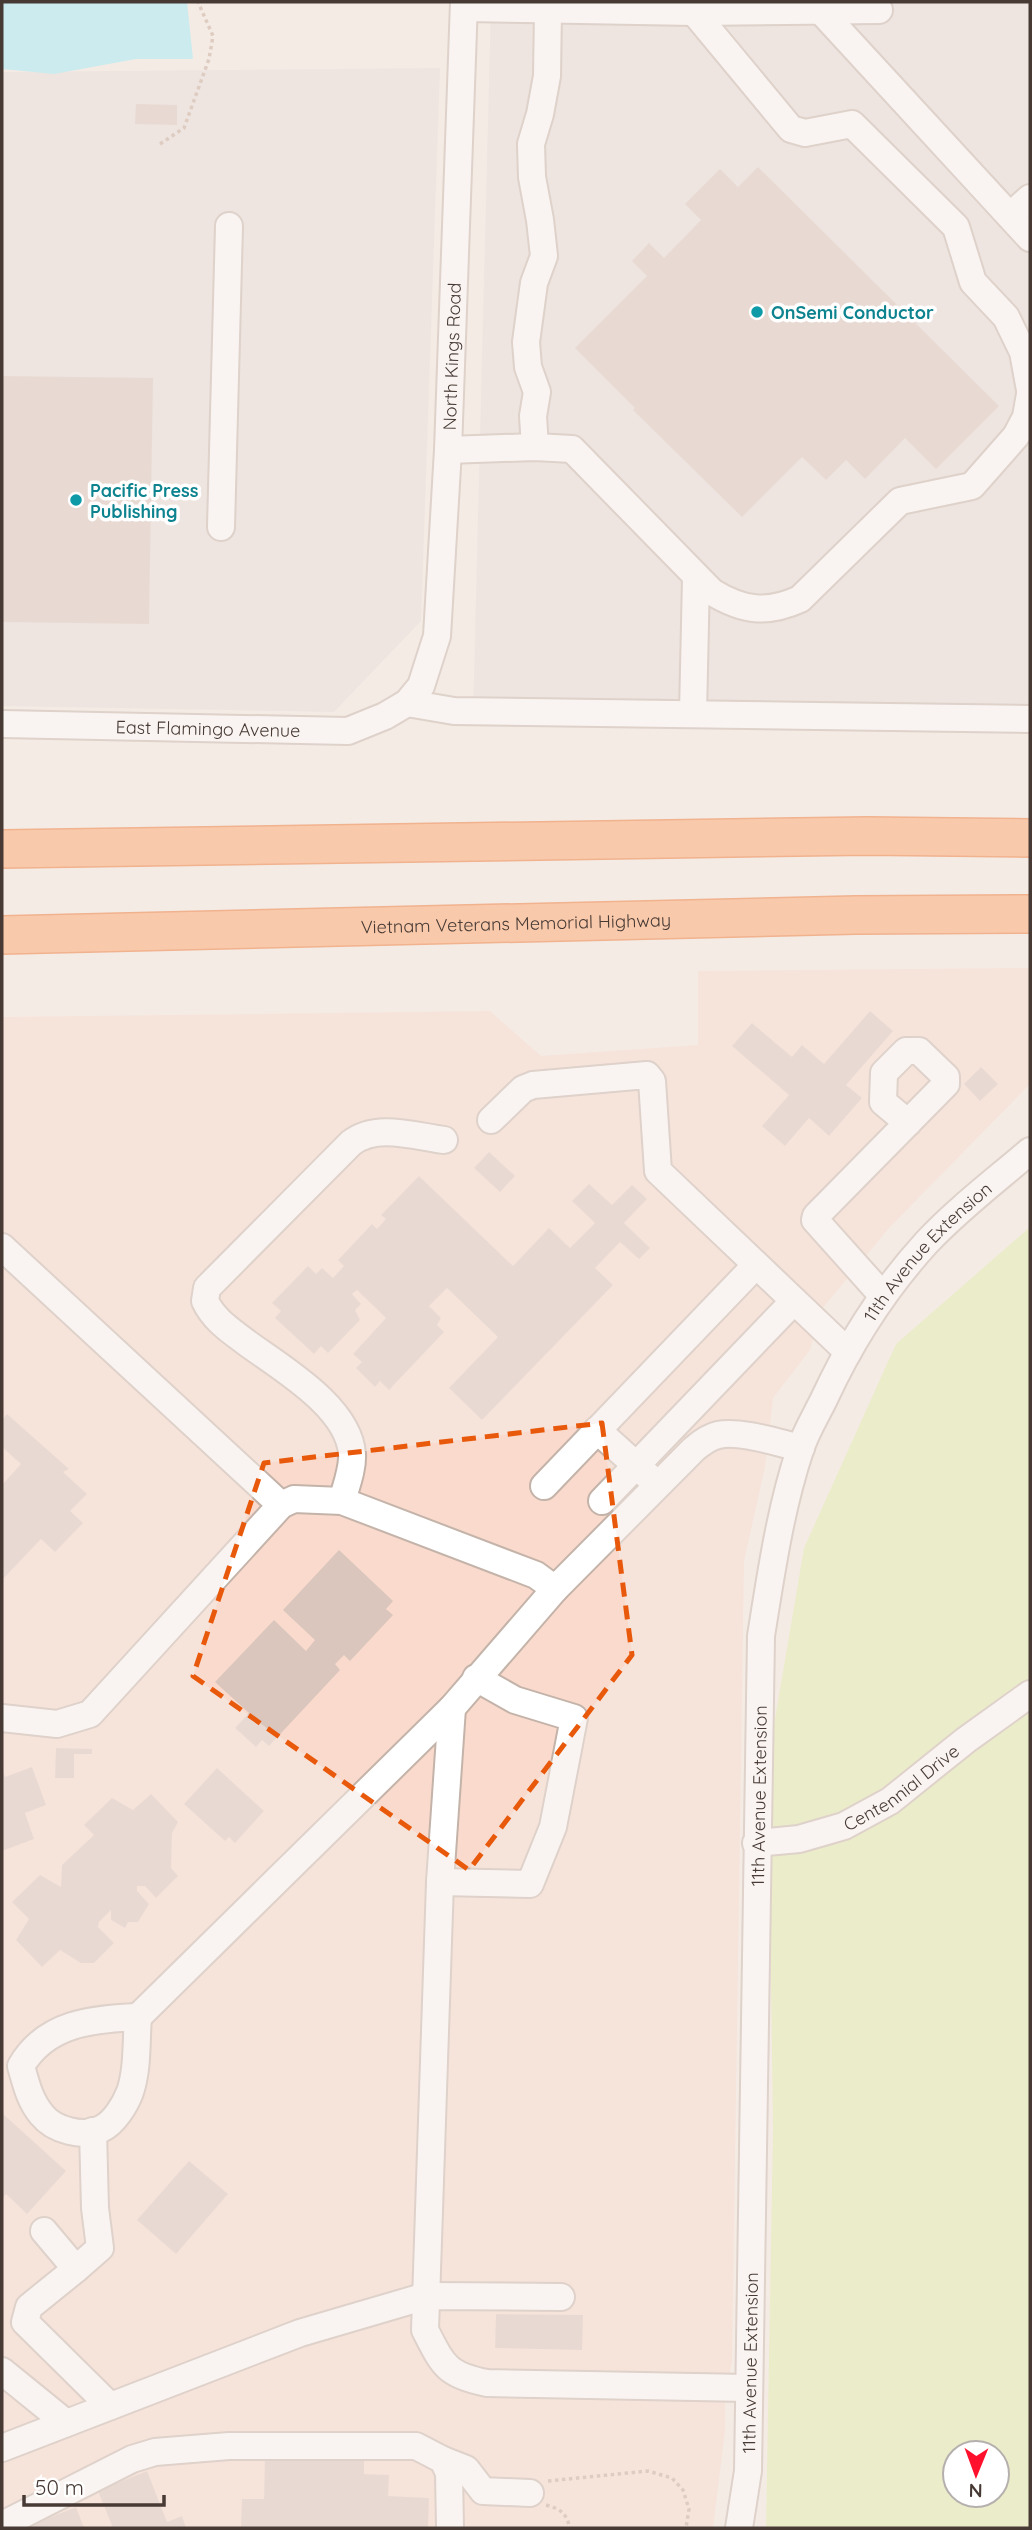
<svg xmlns="http://www.w3.org/2000/svg" width="1032" height="2530" viewBox="0 0 1032 2530" font-family="Quicksand,sans-serif">
	<rect width="100%" height="100%" fill="#f4ebe5"/>
	<path fill="#f9dacd" d="M1030 968V1084L889 1228 821 1310 810 1350 773 1398 765 1467 744 1561 732 2360 725 2398V2431L713 2528H2V1017L490 1011 541 1056 698 1045V971Z"/>
	<g fill="#e6ddda">
		<path d="M491 2H1030V726L473 716Z"/>
		<path d="M440 68 421 621 334 712 2 706V72Z"/>
	</g>
	<path fill="#e1eda9" fill-rule="evenodd" d="M1030 1227V2528H766L773 2130 768 1760 804 1548 896 1344ZM955 2453H997V2495H955Z"/>
	<path fill="#9aebf8" d="M2 2H187L193 59H136L54 74 2 69Z"/>
	<g fill="#dac6bc">
		<path d="M136 104 177 105V125L135 124Z"/>
		<path d="M758 167 999 406 936 469 905 438 865 479 846 460 826 480 802 457 742 517 633 410 635 408 575 348 647 276 632 261 649 243 664 258 701 220 685 204 720 169 738 187Z"/>
		<path d="M2 376 153 378 149 624 2 622Z"/>
		<path d="M870 1011 893 1031 846 1085 862 1098 829 1136 809 1118 785 1146 762 1126 789 1095 732 1046 752 1023 792 1057 802 1045 824 1064Z"/>
		<path d="M981 1067 998 1084 980 1101 964 1084Z"/>
		<path d="M489 1152 515 1176 500 1192 474 1168Z"/>
		<path d="M419 1176 513 1266 549 1228 570 1248 595 1223 572 1201 589 1184 612 1205 632 1185 647 1199 624 1223 650 1248 639 1259 620 1242 595 1268 613 1285 482 1420 449 1388 498 1337 447 1288 429 1306 441 1318 437 1325 444 1332 389 1390 380 1381 375 1387 356 1368 362 1362 353 1354 386 1318 357 1290 352 1294 361 1304 355 1310 360 1320 328 1353 321 1346 314 1354 275 1318 281 1311 272 1303 308 1266 316 1274 322 1268 333 1278 344 1266 338 1260 372 1224 377 1229 386 1219 381 1215Z"/>
		<path d="M7 1414 69 1469 63 1472 87 1494 70 1511 83 1523 55 1552 41 1539 2 1580V1485L21 1464 2 1447V1420Z"/>
		<path d="M339 1550 393 1601 386 1609 393 1615 350 1661 344 1655 335 1664 340 1670 269 1746 262 1740 256 1747 235 1728 249 1713 215 1682 274 1620 306 1651 315 1640 283 1610Z"/>
		<path d="M56 1748 92 1749V1754H74V1778H55Z"/>
		<path d="M32 1767 46 1805 25 1813 34 1839 2 1851V1770L5 1777Z"/>
		<path d="M217 1768 264 1811 235 1843 229 1837 225 1841 184 1804Z"/>
		<path d="M151 1794 178 1822 172 1833 171 1868 178 1876 156 1898 145 1886H137V1891L149 1904 138 1922H128L125 1928 111 1920V1910L99 1922 98 1927 114 1943 94 1963H81L60 1950 42 1967 16 1940 29 1919 12 1902 40 1875 61 1887 62 1865 94 1835 84 1825 112 1798 133 1810Z"/>
		<path d="M2 2113 66 2171 27 2214 6 2194 2 2199Z"/>
		<path d="M189 2161 228 2194 176 2254 137 2220Z"/>
		<path d="M496 2314 583 2315 582 2350 495 2348Z"/>
		<path d="M265 2456 364 2460V2474L389 2475 388 2496 429 2498 428 2528H241L242 2499H264Z"/>
		<path d="M147 2471 167 2522 182 2516 186 2528H113L98 2491Z"/>
		<path d="M76 2507 84 2528H29V2526Z"/>
	</g>
	<g fill="none" stroke-linecap="round" stroke-linejoin="round">
		<g stroke="#c4b3a9" stroke-width="30">
			<g id="minor">
				<path d="M464 8 694 12 879 10"/>
				<path d="M821 11 1030 238"/>
				<path d="M694 12 791 129 805 133 852 124 956 227 973 282 1006 317 1023 352 1030 390"/>
				<path d="M1010 216 1030 198"/>
				<path d="M535 447 533 416 537 392 528 367 526 342 534 283 544 256 540 220 532 177 531 144 540 114 547 76 548 10"/>
				<path d="M448 450 535 447 572 449 712 592C743 611 767 614 800 599L900 501 972 486 1016 436 1026 417 1030 394"/>
				<path d="M221 527 229 226"/>
				<path d="M407 703 454 711 1030 719"/>
				<path d="M693 714 696 578"/>
				<path id="s1" d="M2 724 348 731 385 716 407 703 421 686 437 636 448 450 464 2"/>
				<path d="M491 1120 523 1089 533 1085 647 1075 652 1081 658 1171 848 1352"/>
				<path d="M2 1247 281 1505 294 1499 342 1501 536 1575 555 1589 694 1449C701 1443 709 1437 718 1435 740 1430 778 1443 801 1448"/>
				<path d="M883 1296 815 1220 816 1216 946 1084V1077L919 1051H906L884 1073 883 1102 908 1123"/>
				<path d="M597 1430 649 1477"/>
				<path d="M544 1486 756 1265"/>
				<path d="M342 1501C346 1486 353 1469 352 1454 349 1407 281 1368 247 1343 230 1330 214 1320 205 1301L207 1288 351 1143C376 1123 414 1136 444 1140"/>
				<path d="M602 1501 794 1301"/>
				<path d="M452 1708 440 1882 425 2330C443 2365 446 2375 487 2383L748 2388"/>
				<path d="M2 1718 57 1724 90 1714 281 1505"/>
				<path id="s2" d="M756 1843 799 1839 844 1826 890 1801 966 1740 1030 1694"/>
				<path d="M440 1882 530 1884 553 1827 574 1718 515 1700 476 1678"/>
				<path d="M138 2017 452 1708 555 1589"/>
				<path d="M138 2017C136 2041 138 2068 130 2092 125 2105 114 2123 101 2129 83 2138 54 2130 42 2115 30 2101 26 2084 21 2066 46 2023 92 2019 138 2017Z"/>
				<path d="M44 2231 76 2269 100 2248 95 2208 93 2131"/>
				<path d="M76 2269 29 2307 25 2322 110 2406"/>
				<path d="M2 2371 66 2423"/>
				<path d="M2 2448 300 2333 426 2296 561 2297"/>
				<path d="M443 2460 466 2469 483 2491 530 2493"/>
				<path d="M2 2525 132 2459 155 2452 229 2446H416L443 2460 449 2473 450 2528"/>
				<path id="s3" d="M739 2528 748 2471 761 1636C771 1574 780 1510 800 1450 806 1431 817 1414 825 1397 851 1341 885 1288 927 1242 958 1209 995 1181 1030 1151"/>
			</g>
		</g>
		<g stroke="#ed6d25" stroke-width="40">
			<g id="highway">
				<path d="M2 849 868 836 1030 838"/>
				<path id="s4" d="M2 935 856 915 1030 914"/>
			</g>
		</g>
		<g stroke="#c4a796" stroke-width="3.5" stroke-dasharray="3.5 3.5" stroke-linecap="butt">
			<path d="M160 144 184 128 209 59 213 36 198 2"/>
			<path d="M548 2481 648 2471 672 2478 683 2490 689 2509 686 2528"/>
			<path d="M546 2505C561 2509 566 2513 570 2528"/>
		</g>
		<use href="#minor" stroke="#fff" stroke-width="26"/>
		<use href="#highway" stroke="#ffa165" stroke-width="37"/>
	</g>
	<path d="M0 0H1032V2530H0ZM602 1423 632 1655 469 1870 193 1676 264 1463Z" fill="#f4ebe5" fill-opacity=".55" fill-rule="evenodd"/>
	<path fill="none" stroke="#e8590c" stroke-width="5" stroke-dasharray="14 9" stroke-linejoin="round" d="M602 1423 632 1655 469 1870 193 1676 264 1463Z"/>
	<g fill="#0f9aa8" stroke="#fff" stroke-width="2.5">
		<circle cx="757" cy="312" r="7"/>
		<circle cx="76" cy="500" r="7"/>
	</g>
	<g text-anchor="middle" dominant-baseline="central" stroke-width="7" stroke-linejoin="round" paint-order="stroke">
		<g font-size="18" font-weight="bold" fill="#0d838f" stroke="#fff" text-anchor="start">
			<text x="771" y="312">OnSemi Conductor</text>
			<text x="90" y="490">Pacific Press<tspan x="90" dy="21">Publishing</tspan></text>
		</g>
		<g font-size="18" fill="#473a34" stroke="#fff">
			<text stroke="none"><textPath href="#s1" startOffset="766">North Kings Road</textPath></text>
			<text stroke="none"><textPath href="#s1" startOffset="206">East Flamingo Avenue</textPath></text>
			<text stroke="none"><textPath href="#s4" startOffset="514">Vietnam Veterans Memorial Highway</textPath></text>
			<text stroke="none"><textPath href="#s3" startOffset="1321">11th Avenue Extension</textPath></text>
			<text stroke="none"><textPath href="#s2" startOffset="159">Centennial Drive</textPath></text>
			<text stroke="none"><textPath href="#s3" startOffset="733">11th Avenue Extension</textPath></text>
			<text stroke="none"><textPath href="#s3" startOffset="166">11th Avenue Extension</textPath></text>
		</g>
	</g>
	<rect width="1032" height="2530" fill="none" stroke="#473a34" stroke-width="7"/>
	<g transform="translate(976 2474) rotate(181)"><circle r="33" fill="#ffffff" stroke="#b5b0ae" stroke-width="2"/>
	<path d="M0-5L12 26L0 18L-12 26Z" fill="#ff112e"/>
	<text y="-10" font-size="19" font-weight="bold" text-anchor="middle" fill="#473a34">N</text>
	</g>
	<path d="M24 2495v10h140v-10" fill="none" stroke="#473a34" stroke-width="3.5"/>
	<text x="35" y="2495" font-size="21" fill="#473a34" stroke="#ffffff" stroke-width="5" paint-order="stroke">50 m</text>
</svg>
